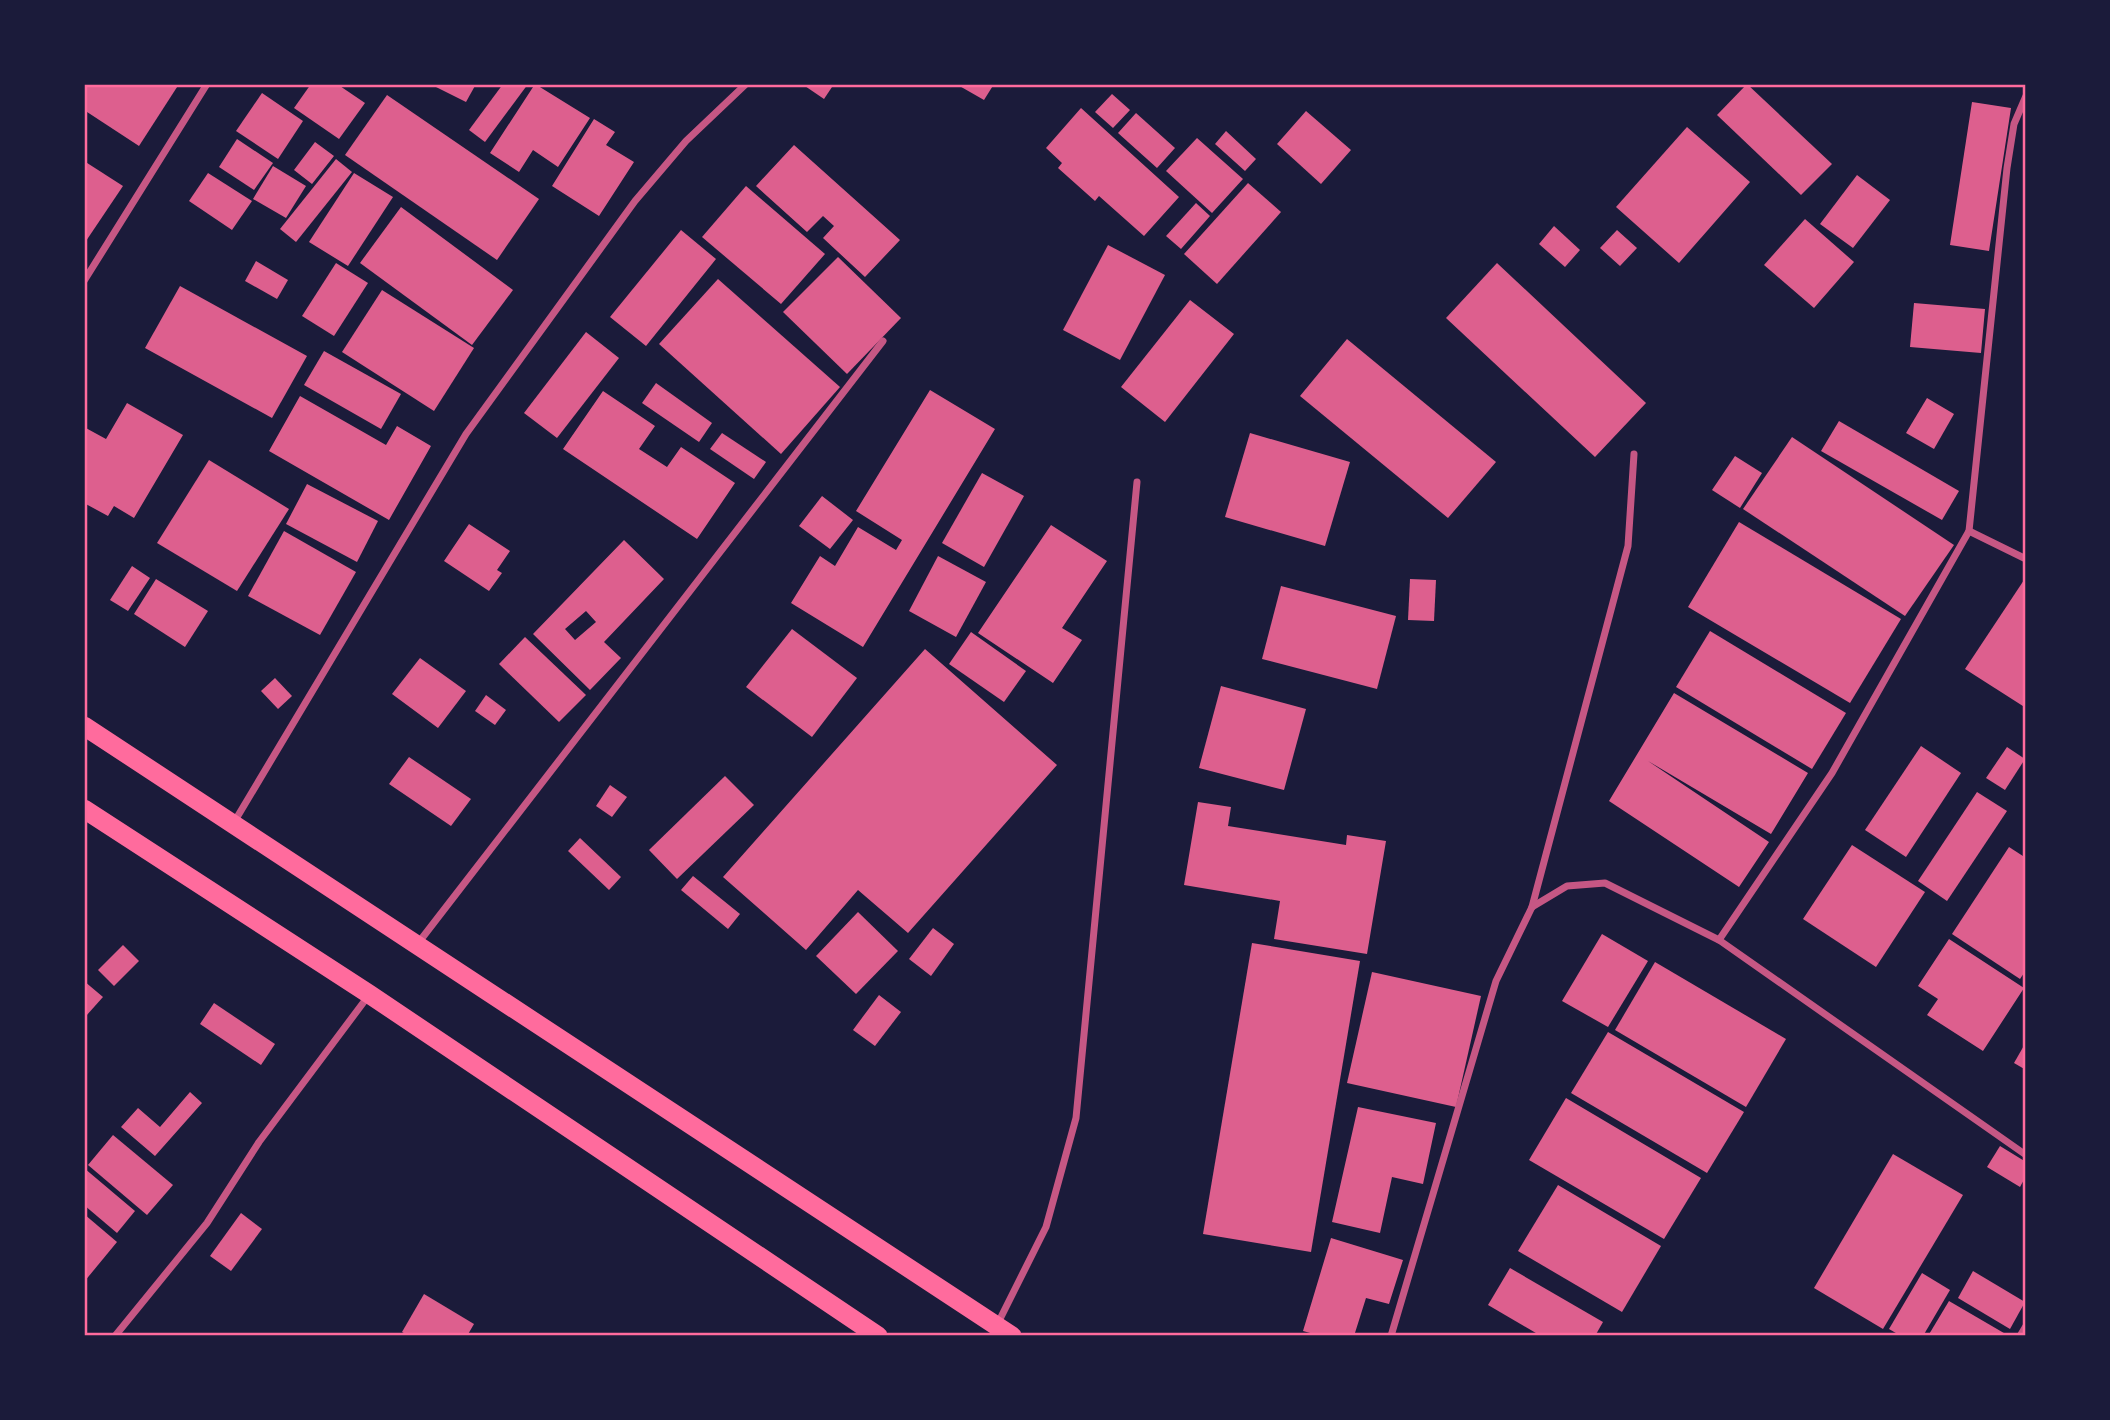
<svg xmlns="http://www.w3.org/2000/svg" width="2110" height="1420" viewBox="0 0 2110 1420" font-family="Jost,sans-serif">
	<rect width="100%" height="100%" fill="#1b1b3a"/>
	<g fill="#dd5f8e" fill-rule="evenodd">
		<path d="M84 84H179L139 146 84 110Z"/>
		<path d="M311 84H337L365 103 339 139 294 108Z"/>
		<path d="M430 84H476L466 102Z"/>
		<path d="M503 84H528L485 142 469 130Z"/>
		<path d="M535 84 590 118 558 167 533 150 519 172 490 153Z"/>
		<path d="M802 84H828L832 87 824 99Z"/>
		<path d="M956 84H994L984 100Z"/>
		<path d="M1747 84 1832 164 1801 195 1717 115Z"/>
		<path d="M262 93 303 121 278 159 236 131Z"/>
		<path d="M1112 94 1130 110 1113 128 1095 112Z"/>
		<path d="M387 95 539 199 497 260 345 155Z"/>
		<path d="M1972 102 2011 108 1989 251 1950 245Z"/>
		<path d="M1081 108 1179 197 1144 236 1099 196 1095 201 1058 168 1062 163 1046 148Z"/>
		<path d="M1306 111 1351 150 1321 184 1277 144Z"/>
		<path d="M1136 113 1175 148 1157 168 1118 133Z"/>
		<path d="M594 119 615 132 606 145 634 162 599 216 552 186Z"/>
		<path d="M1687 127 1750 182 1679 263 1616 207Z"/>
		<path d="M1226 131 1256 159 1245 171 1215 144Z"/>
		<path d="M1197 138 1243 179 1212 213 1166 171Z"/>
		<path d="M237 139 273 163 254 190 219 167Z"/>
		<path d="M315 142 334 156 312 184 294 170Z"/>
		<path d="M794 145 900 240 865 277 823 238 834 226 823 216 807 232 756 186Z"/>
		<path d="M336 159 352 172 296 242 280 229Z"/>
		<path d="M84 161 123 186 86 241 84 240Z"/>
		<path d="M273 166 306 186 286 218 253 199Z"/>
		<path d="M208 173 252 201 232 230 189 201Z"/>
		<path d="M354 173 393 197 348 266 309 242Z"/>
		<path d="M1857 175 1890 200 1853 248 1820 224Z"/>
		<path d="M1248 183 1281 212 1217 284 1184 254Z"/>
		<path d="M746 186 825 254 781 304 702 237Z"/>
		<path d="M1196 203 1210 216 1181 249 1166 236Z"/>
		<path d="M401 207 513 290 472 345 360 263Z"/>
		<path d="M1805 219 1854 262 1814 308 1764 265Z"/>
		<path d="M1554 226 1580 250 1565 267 1539 244Z"/>
		<path d="M681 230 716 259 646 346 610 317Z"/>
		<path d="M1617 230 1637 248 1620 266 1600 248Z"/>
		<path d="M1108 245 1165 275 1120 360 1063 330Z"/>
		<path d="M838 257 901 318 847 374 783 312Z"/>
		<path d="M256 261 288 280 277 299 245 281Z"/>
		<path d="M336 263 368 283 334 336 302 316Z"/>
		<path d="M1497 263 1646 403 1595 457 1446 318Z"/>
		<path d="M718 279 840 387 781 454 659 344Z"/>
		<path d="M180 286 307 356 272 418 145 348Z"/>
		<path d="M382 290 474 348 434 411 342 352Z"/>
		<path d="M1190 300 1234 334 1165 422 1121 387Z"/>
		<path d="M1914 303 1985 309 1981 353 1910 347Z"/>
		<path d="M586 332 619 358 557 438 524 413Z"/>
		<path d="M1347 339 1496 462 1448 518 1300 396Z"/>
		<path d="M324 351 401 394 381 429 304 385Z"/>
		<path d="M656 383 712 423 699 442 642 403Z"/>
		<path d="M930 390 995 429 863 647 791 603 820 556 835 566 858 527 896 550 902 540 856 511Z"/>
		<path d="M603 391 655 426 639 449 667 467 681 447 735 483 697 539 563 449Z"/>
		<path d="M300 396 386 445 397 426 431 446 389 520 269 451Z"/>
		<path d="M1927 398 1954 414 1934 449 1906 433Z"/>
		<path d="M127 403 183 435 134 518 114 506 108 516 84 503V427L106 439Z"/>
		<path d="M1839 421 1959 491 1942 520 1821 451Z"/>
		<path d="M722 433 766 462 754 479 710 449Z"/>
		<path d="M1250 433 1350 462 1325 546 1225 517Z"/>
		<path d="M1792 437 1954 545 1905 616 1743 509Z"/>
		<path d="M1735 456 1762 473 1740 508 1712 490Z"/>
		<path d="M209 460 289 509 237 591 157 543Z"/>
		<path d="M982 473 1024 496 984 567 942 543Z"/>
		<path d="M307 484 378 521 357 562 286 524Z"/>
		<path d="M822 496 853 520 830 549 799 526Z"/>
		<path d="M1739 522 1901 619 1850 703 1688 607Z"/>
		<path d="M469 524 510 551 497 570 502 573 489 591 444 561Z"/>
		<path d="M1051 525 1107 561 1062 628 1082 640 1053 683 978 633Z"/>
		<path d="M284 531 356 572 320 635 248 596Z"/>
		<path d="M624 540 664 579 604 642 621 658 590 690 533 634ZM586 611 596 622 575 640 565 629Z"/>
		<path d="M938 556 986 582 956 637 909 611Z"/>
		<path d="M132 566 150 578 128 611 110 600Z"/>
		<path d="M2026 577V708L1965 669Z"/>
		<path d="M156 579 208 611 185 647 134 614Z"/>
		<path d="M1410 579 1436 580 1434 621 1408 620Z"/>
		<path d="M1281 586 1396 616 1377 689 1262 659Z"/>
		<path d="M792 629 857 678 812 737 746 687Z"/>
		<path d="M1710 631 1846 713 1812 769 1676 687Z"/>
		<path d="M971 632 1026 671 1004 702 949 664Z"/>
		<path d="M525 637 586 695 559 722 499 664Z"/>
		<path d="M925 649 1057 765 908 933 858 890 806 950 723 877Z"/>
		<path d="M420 658 466 691 438 728 392 694Z"/>
		<path d="M275 678 292 696 278 709 261 691Z"/>
		<path d="M1221 686 1306 709 1284 790 1199 768Z"/>
		<path d="M1674 693 1808 773 1771 834 1648 761 1769 842 1739 887 1609 801Z"/>
		<path d="M486 695 506 710 495 725 475 711Z"/>
		<path d="M1921 746 1961 773 1906 857 1865 830Z"/>
		<path d="M2007 747 2025 759 2005 790 1986 778Z"/>
		<path d="M409 757 471 799 451 826 389 784Z"/>
		<path d="M725 776 754 805 677 879 649 850Z"/>
		<path d="M610 785 627 797 612 817 596 806Z"/>
		<path d="M1977 792 2007 811 1947 901 1918 881Z"/>
		<path d="M1198 802 1231 807 1228 826 1346 845 1347 835 1386 841 1367 954 1274 939 1280 901 1184 885Z"/>
		<path d="M580 838 621 877 609 890 568 851Z"/>
		<path d="M1852 845 1925 892 1876 967 1803 919Z"/>
		<path d="M2009 847 2026 858V970L2020 979 1952 934Z"/>
		<path d="M693 876 740 914 728 929 681 890Z"/>
		<path d="M858 912 898 951 856 994 816 956Z"/>
		<path d="M933 928 954 944 931 976 909 959Z"/>
		<path d="M1602 934 1648 961 1608 1027 1562 1001Z"/>
		<path d="M1949 939 2024 988 1983 1051 1927 1015 1938 999 1918 986Z"/>
		<path d="M1252 943 1360 961 1311 1252 1203 1234Z"/>
		<path d="M123 945 139 961 114 986 98 970Z"/>
		<path d="M1655 962 1786 1039 1746 1107 1615 1030Z"/>
		<path d="M1372 972 1481 996 1456 1107 1347 1083Z"/>
		<path d="M84 981 103 997 86 1016 84 1014Z"/>
		<path d="M879 995 901 1012 875 1046 853 1030Z"/>
		<path d="M214 1003 275 1044 261 1065 200 1024Z"/>
		<path d="M1608 1032 1744 1112 1707 1173 1571 1093Z"/>
		<path d="M2026 1042V1070L2014 1063Z"/>
		<path d="M190 1092 202 1103 155 1156 121 1127 138 1108 160 1127Z"/>
		<path d="M1566 1098 1701 1178 1664 1239 1529 1160Z"/>
		<path d="M1358 1107 1436 1123 1423 1184 1392 1177 1380 1233 1332 1222Z"/>
		<path d="M113 1135 173 1185 147 1215 88 1165Z"/>
		<path d="M2000 1146 2026 1162V1176L2020 1187 1987 1167Z"/>
		<path d="M1893 1154 1963 1195 1883 1329 1814 1288Z"/>
		<path d="M84 1168 135 1211 117 1233 84 1205Z"/>
		<path d="M1558 1185 1661 1246 1622 1312 1518 1251Z"/>
		<path d="M241 1213 262 1229 231 1271 210 1256Z"/>
		<path d="M84 1214 117 1242 84 1282Z"/>
		<path d="M1331 1238 1403 1260 1389 1304 1366 1298 1354 1336H1321L1303 1331Z"/>
		<path d="M1510 1268 1603 1322 1595 1336H1541L1488 1305Z"/>
		<path d="M1973 1271 2025 1302 2010 1329 1958 1298Z"/>
		<path d="M1922 1273 1950 1290 1923 1336H1901L1889 1329Z"/>
		<path d="M424 1294 474 1324 467 1336H409L402 1332Z"/>
		<path d="M1949 1301 2009 1336H1928Z"/>
	</g>
	<g fill="none" stroke-linecap="round" stroke-linejoin="round">
		<g stroke="#c65784" stroke-width="7">
			<path d="M84 281 207 84"/>
			<path d="M1969 531 2026 559"/>
			<path d="M233 824 466 434 635 201 686 141 746 84"/>
			<path d="M1532 907 1628 546 1634 454"/>
			<path d="M1719 940 2026 1155"/>
			<path d="M419 942 883 341"/>
			<path d="M997 1325 1046 1227 1076 1118 1137 482"/>
			<path d="M115 1336 207 1223 259 1142 369 995"/>
			<path d="M1391 1336 1496 981 1532 907 1567 886 1605 883 1719 940 1832 773 1969 531 2007 168 2014 124 2026 96"/>
			<path d="M2020 1336 2026 1326"/>
		</g>
		<g stroke="#ff6b9d" stroke-width="19">
			<path d="M84 726 1012 1336"/>
			<path d="M84 809 369 994 878 1336"/>
		</g>
	</g>
	<rect width="2110" height="1420" fill="none" stroke="#1b1b3a" stroke-width="172"/>
	<rect x="86" y="86" width="1938" height="1248" fill="none" stroke="#ff6b9d" stroke-width="2.5"/>
</svg>
